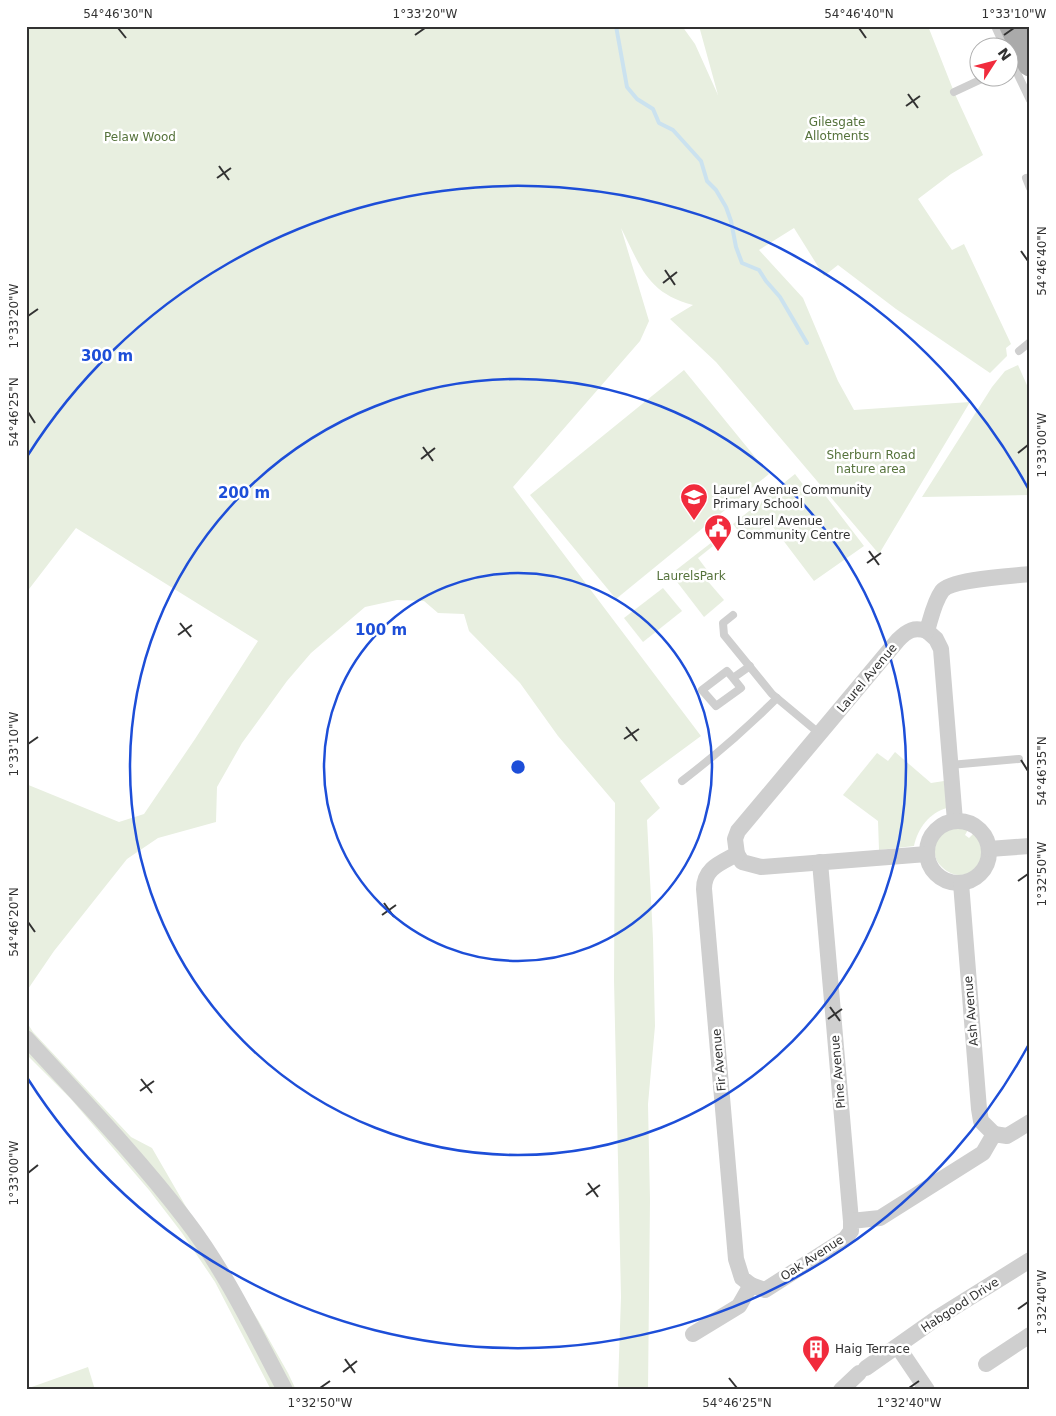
<svg xmlns="http://www.w3.org/2000/svg" width="1056" height="1416" viewBox="0 0 1056 1416" font-family="'DejaVu Sans',sans-serif">
	<rect width="100%" height="100%" fill="#fff"/>
	<g fill="#e8efe0">
		<path d="M30 26H682L695 44 718 95 699 26H928L954 92 983 155 951 174 918 199 952 250 964 244 1011 344 1006 348 1007 356 990 373 896 309 838 265 824 276 794 228 759 250 803 298 838 381 854 410 970 402 879 554 716 362 670 319 693 305C647 293 641 267 621 228L649 321 640 341 513 487 701 736 640 781 660 808 647 820 653 939 655 1026 648 1104 650 1200 648 1390H619L618 1385 621 1297 614 980 615 803 558 736 520 683 469 631 464 614 438 613 424 601 397 600 365 607 311 653 287 681 242 743 217 787 216 822 158 838 127 859 54 951 26 992V784L119 822 144 814 195 739 258 641 76 528 26 593V34Z"/>
		<path d="M1018 365 1030 392V495L922 497 992 387 1005 371Z"/>
		<path d="M684 370 769 474 616 599 530 495Z"/>
		<path d="M795 474 808 491 818 486 864 546 814 581 770 523 745 540 733 524Z"/>
		<path d="M716 539 718 542 698 558 710 574 705 578 724 600 704 617 671 574Z"/>
		<path d="M663 588 682 611 643 642 624 618Z"/>
		<path d="M895 752 931 783 944 781 947 808C929 813 918 828 914 846L879 850 878 821 843 795 877 753 888 761Z"/>
		<path d="M956 826 969 828 965 835 969 838 974 833C997 856 967 891 942 867 934 860 934 852 936 843 939 833 947 828 956 826Z"/>
		<path d="M26 1021 33 1032 131 1137 152 1148 185 1205 258 1320 288 1373 296 1390H271L215 1282 182 1233 149 1190 70 1098 26 1054Z"/>
		<path d="M88 1367 95 1390H26V1389Z"/>
	</g>
	<g fill="none" stroke-linecap="round" stroke-linejoin="round">
		<path stroke="#cbe2ef" stroke-width="4" d="M616 26 627 87 637 99 653 109 659 123 673 130 701 161 707 181 716 190 726 207 731 221 736 247 742 263 759 270 766 281 780 297 807 343"/>
		<g stroke="#cfcfcf" stroke-width="8">
			<path d="M995 26 1005 48"/>
			<path d="M1008 54 1030 100"/>
			<path d="M954 92 984 78"/>
			<path d="M1026 178 1030 188"/>
			<path d="M1019 351 1030 342"/>
			<path d="M733 615 723 623 724 635 772 694 820 734"/>
			<path d="M733 678 741 688 716 706 702 690 727 671 733 678 750 666"/>
			<path d="M950 765 1019 759"/>
			<path d="M682 781C716 755 747 728 777 698"/>
		</g>
		<g stroke="#cfcfcf" stroke-width="16">
			<path d="M927 631 936 639 941 649 955 821"/>
			<circle cx="958" cy="852" r="31"/>
			<path d="M989 849 1030 846"/>
			<path d="M737 854 742 862 761 867 927 854"/>
			<path d="M820 862 851 1221"/>
			<path d="M961 883 979 1109 981 1121 994 1134"/>
			<path d="M26 1038C80 1097 137 1156 186 1220 226 1272 254 1332 285 1390"/>
			<path d="M751 1285 742 1278 736 1259 704 889C704 868 721 863 737 854L735 839 738 831 898 640C908 630 914 627 927 631 931 618 934 602 942 591 951 579 1013 576 1030 574"/>
			<path d="M693 1334 739 1306 751 1285 765 1290 845 1239 851 1231V1221L880 1218 983 1153 994 1134 1007 1136 1030 1122"/>
			<path d="M898 1347 927 1390"/>
			<path d="M986 1364 1030 1335"/>
			<path d="M866 1368 937 1318 1030 1260"/>
			<path d="M841 1390 859 1373"/>
		</g>
		<path stroke="#aaa" stroke-width="25" d="M1012 26 1030 64"/>
	</g>
	<path fill="none" stroke="#323232" stroke-width="2" d="M118 28 126 38M859 28 866 38M415 35 425 28M1004 35 1014 28M908 94 918 108M906 106 920 96M219 166 229 180M217 178 231 168M1021 251 1028 261M665 270 675 285M663 283 677 272M28 316 38 309M28 412 35 423M423 447 433 461M1018 453 1028 445M421 459 435 448M869 551 879 565M867 563 881 553M180 623 191 637M178 635 192 625M626 727 637 741M624 739 639 729M28 744 38 737M1021 760 1028 771M1018 881 1028 874M384 903 394 917M382 915 396 905M28 922 35 932M830 1007 840 1021M828 1019 842 1009M141 1079 152 1093M140 1091 154 1081M28 1173 38 1165M588 1183 598 1197M586 1195 600 1185M1018 1309 1028 1302M345 1359 355 1373M343 1372 357 1361M729 1378 737 1388M320 1388 330 1381M909 1388 919 1381"/>
	<g fill="none" stroke="#1d4ed8" stroke-width="2.5">
		<circle cx="518" cy="767" r="194"/>
		<circle cx="518" cy="767" r="388"/>
		<path d="M1029 1044A581 581 0 0 1 28 1079M28 455A581 581 0 0 1 1029 490"/>
	</g>
	<defs>
		<g id="school-pin" transform="scale(1.4375)"><path d="M0 17L-7.5 6A9.5 9.5 0 1 1 7.5 6Z" fill="#f12b3c" stroke="#fff"/><path d="M0-5L7-2L0 1L-7-2ZM-4 1L0 2.5L4 1V4Q0 6-4 4Z" fill="#fff"/></g>
		<g id="civic-pin" transform="scale(1.4375)"><path d="M0 17L-7.5 6A9.5 9.5 0 1 1 7.5 6Z" fill="#f12b3c" stroke="#fff"/><path d="M-.6-6.5H3V-4.5H.6V-3L4-1V1h2V6H-6V1h2V-1L-.6-3ZM-1.2 2.5V6h2.4V2.5Z" fill="#fff"/></g>
		<g id="building-pin" transform="scale(1.4375)"><path d="M0 17L-7.5 6A9.5 9.5 0 1 1 7.5 6Z" fill="#f12b3c" stroke="#fff"/><path d="M-4-6H4V6H1V3H-1V6H-4ZM-2.5-4.3h1.7v1.8h-1.7ZM.8-4.3h1.7v1.8H.8ZM-2.5-1h1.7V.8h-1.7ZM.8-1h1.7V.8H.8Z" fill="#fff"/></g>
	</defs>
	<g fill-rule="evenodd">
		<use href="#school-pin" x="694" y="497"/>
		<use href="#civic-pin" x="718" y="528"/>
		<use href="#building-pin" x="816" y="1349"/>
	</g>
	<g text-anchor="middle" dominant-baseline="central" stroke-width="5" stroke-linejoin="round" paint-order="stroke">
		<g font-size="12" fill="#55723b" stroke="#fff">
			<text x="837" y="122">Gilesgate<tspan x="837" dy="14">Allotments</tspan></text>
			<text x="140" y="137">Pelaw Wood</text>
			<text x="871" y="455">Sherburn Road<tspan x="871" dy="14">nature area</tspan></text>
			<text x="691" y="576">LaurelsPark</text>
		</g>
		<g font-size="12" fill="#323232" stroke="#fff" text-anchor="start">
			<text x="713" y="490">Laurel Avenue Community<tspan x="713" dy="14">Primary School</tspan></text>
			<text x="737" y="521">Laurel Avenue<tspan x="737" dy="14">Community Centre</tspan></text>
			<text x="835" y="1349">Haig Terrace</text>
		</g>
		<g font-size="12" fill="#323232" stroke="#fff">
			<text transform="translate(867 678) rotate(-50)">Laurel Avenue</text>
			<text transform="translate(971 1011) rotate(-95)">Ash Avenue</text>
			<text transform="translate(719 1060) rotate(-95)">Fir Avenue</text>
			<text transform="translate(838 1072) rotate(-95)">Pine Avenue</text>
			<text transform="translate(812 1258) rotate(-33)">Oak Avenue</text>
			<text transform="translate(960 1305) rotate(-33)">Habgood Drive</text>
		</g>
	</g>
	<circle cx="518" cy="767" r="8" fill="#1d4ed8" stroke="#fff" stroke-width="2.5"/>
	<g font-size="15" text-anchor="middle" font-weight="bold" fill="#1d4ed8" stroke="#fff" stroke-width="5" stroke-linejoin="round" paint-order="stroke">
		<text x="107" y="361">300 m</text>
		<text x="244" y="498">200 m</text>
		<text x="381" y="635">100 m</text>
	</g>
	<rect width="1056" height="1416" fill="none" stroke="#ffffff" stroke-width="55"/>
	<g transform="translate(994 62) rotate(54)"><circle r="24" fill="#ffffff" stroke="#adadad"/>
	<path d="M0-4L9 19L0 12L-9 19Z" fill="#f12b3c"/>
	<text y="-8" font-size="14" font-weight="bold" text-anchor="middle" fill="#323232">N</text>
	</g>
	<rect x="28" y="28" width="1000" height="1360" fill="none" stroke="#323232" stroke-width="2"/>
	<g font-size="12" text-anchor="middle" fill="#323232">
		<text x="118" y="18">54°46'30"N</text>
		<text x="425" y="18">1°33'20"W</text>
		<text x="859" y="18">54°46'40"N</text>
		<text x="1014" y="18">1°33'10"W</text>
		<text transform="translate(1042 261) rotate(-90)" y="4">54°46'40"N</text>
		<text transform="translate(14 316) rotate(-90)" y="4">1°33'20"W</text>
		<text transform="translate(14 412) rotate(-90)" y="4">54°46'25"N</text>
		<text transform="translate(1042 445) rotate(-90)" y="4">1°33'00"W</text>
		<text transform="translate(14 744) rotate(-90)" y="4">1°33'10"W</text>
		<text transform="translate(1042 771) rotate(-90)" y="4">54°46'35"N</text>
		<text transform="translate(1042 874) rotate(-90)" y="4">1°32'50"W</text>
		<text transform="translate(14 922) rotate(-90)" y="4">54°46'20"N</text>
		<text transform="translate(14 1173) rotate(-90)" y="4">1°33'00"W</text>
		<text transform="translate(1042 1302) rotate(-90)" y="4">1°32'40"W</text>
		<text x="320" y="1407">1°32'50"W</text>
		<text x="737" y="1407">54°46'25"N</text>
		<text x="909" y="1407">1°32'40"W</text>
	</g>
</svg>
